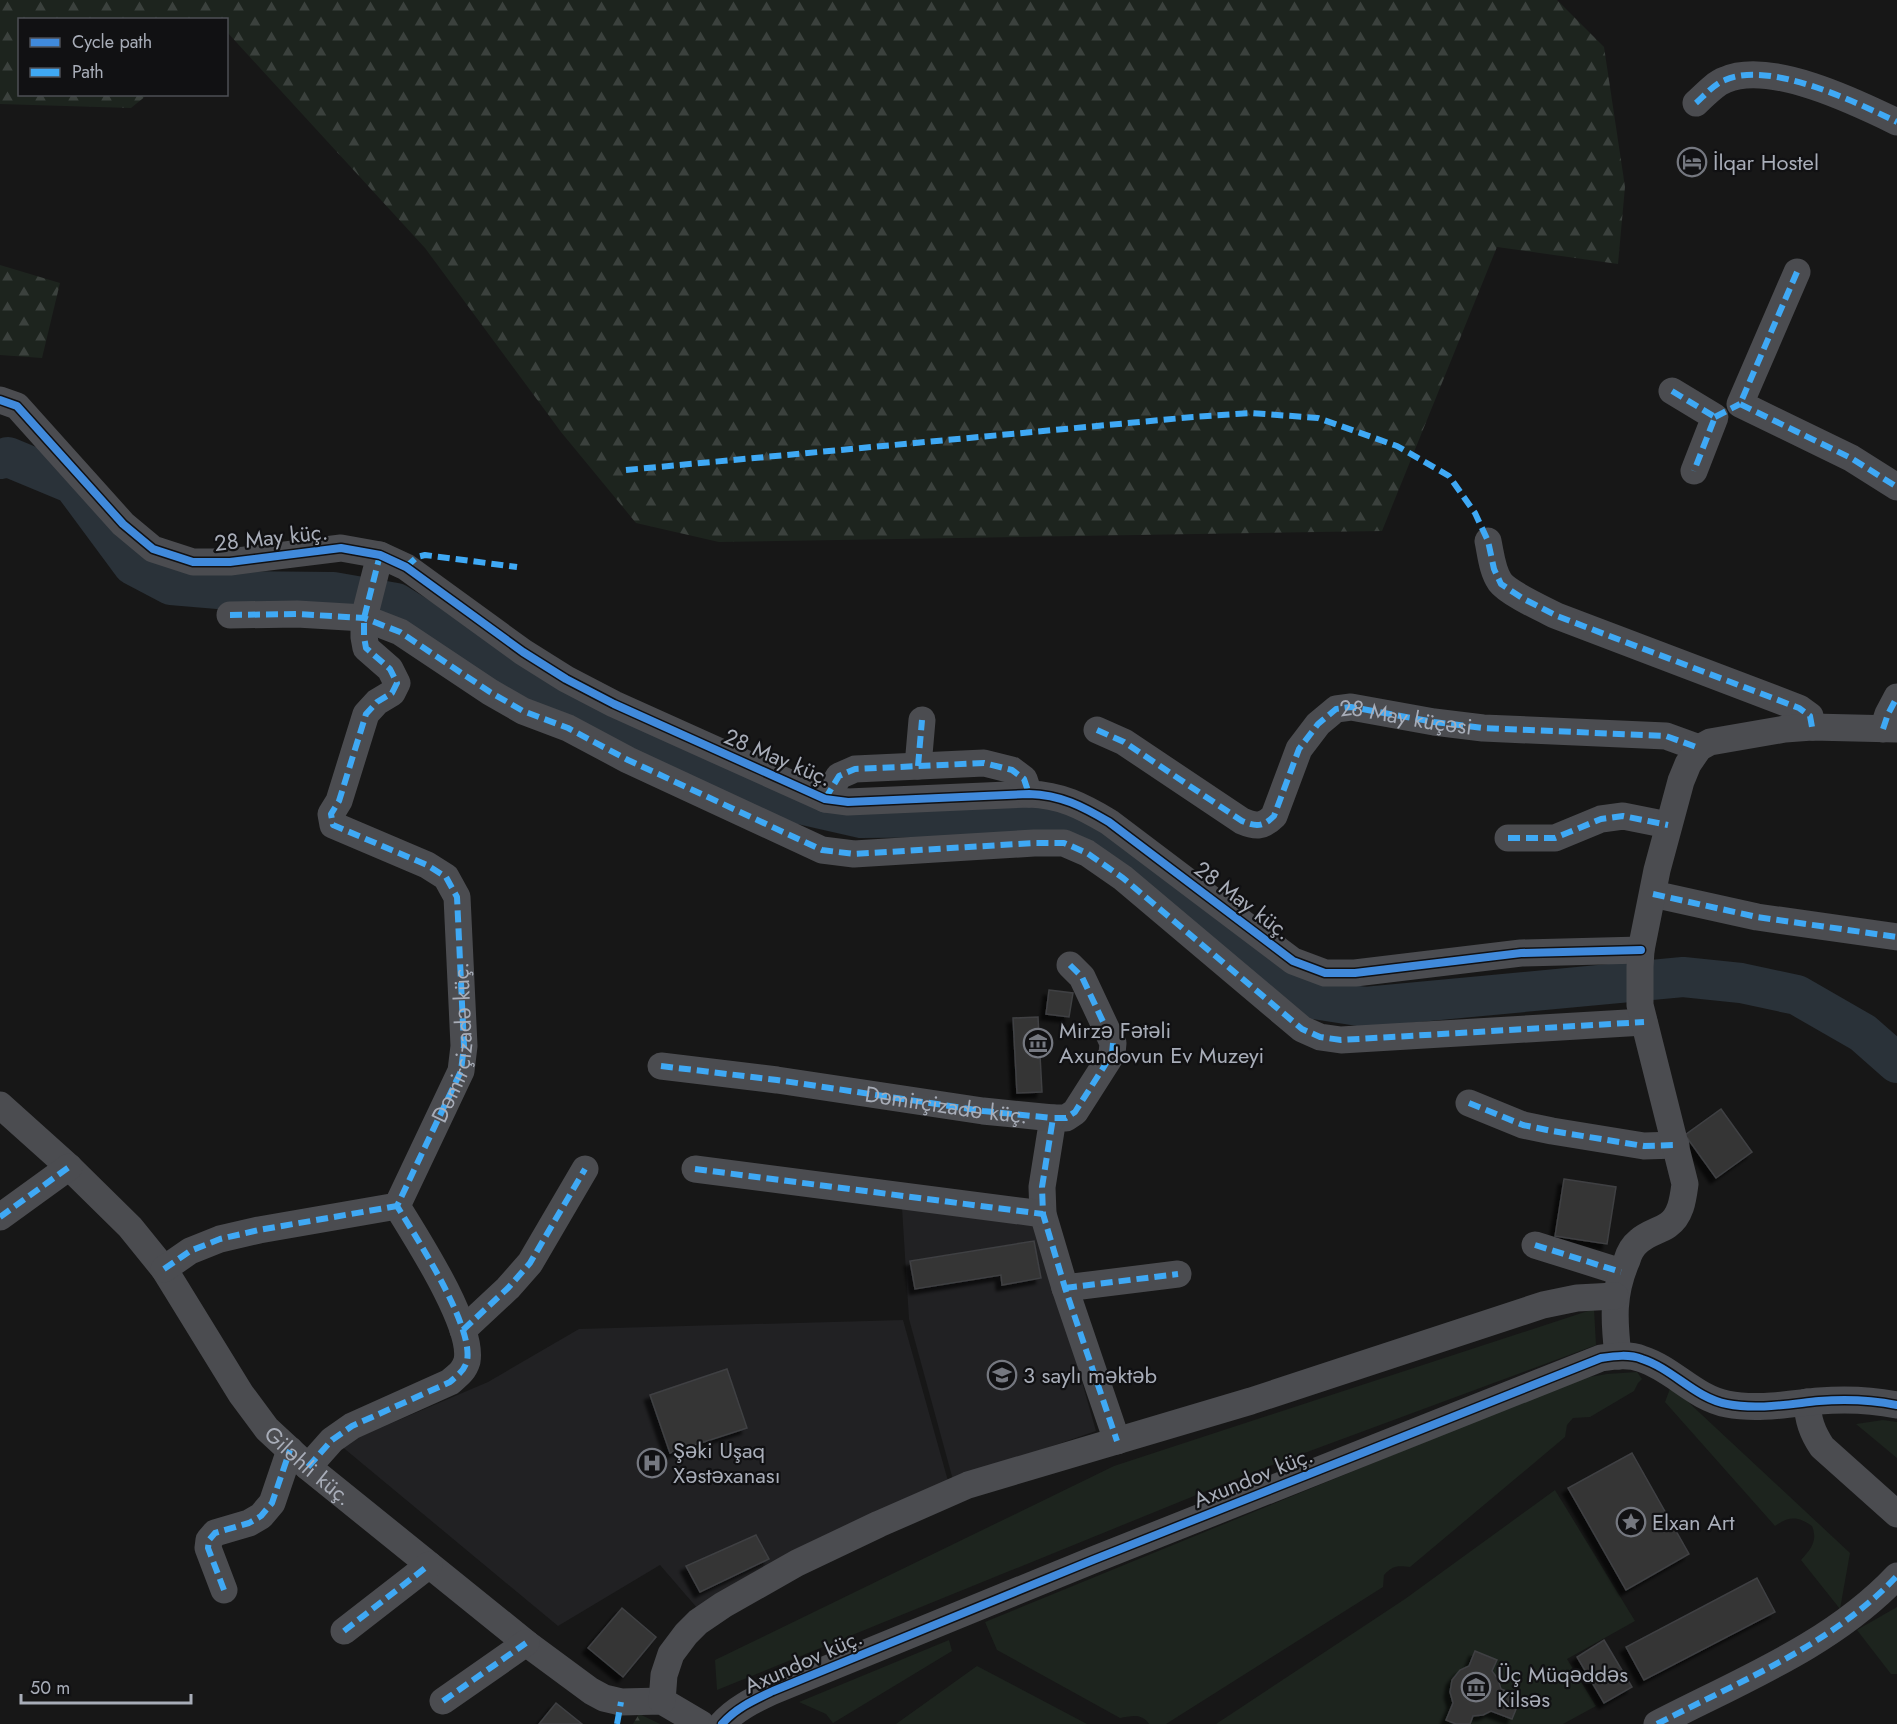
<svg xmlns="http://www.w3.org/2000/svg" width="1897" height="1724" viewBox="0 0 1897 1724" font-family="Jost,sans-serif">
	<defs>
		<pattern id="forest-firs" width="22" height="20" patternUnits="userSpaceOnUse" patternTransform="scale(1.5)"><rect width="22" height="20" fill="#1d241e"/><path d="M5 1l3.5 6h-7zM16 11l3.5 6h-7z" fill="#3b413d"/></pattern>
		<filter id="shadow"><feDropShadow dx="-5.5" dy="5.5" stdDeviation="1.5" flood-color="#0009"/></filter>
	</defs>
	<rect width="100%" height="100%" fill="#171717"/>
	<g fill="#212123">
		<path d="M902 1208 1036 1220 1096 1431 953 1480 909 1319Z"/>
		<path d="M903 1320 948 1481 698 1609 660 1565 558 1626 340 1445 488 1382 579 1329Z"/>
	</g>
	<g fill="#1d241e">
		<path d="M1594 1309 1596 1345 1253 1472 717 1690 715 1660 1114 1466Z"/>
		<path d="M1637 1372 1642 1379 1638 1383 1634 1391 1590 1417 1573 1418 1567 1425 1565 1437 1410 1567C1397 1565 1392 1566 1384 1575L1383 1587 1166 1724H1149C1142 1713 1131 1716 1120 1718L997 1650 985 1622 1578 1379 1607 1374Z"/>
		<path d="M1671 1386 1850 1553 1840 1609 1801 1560C1811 1549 1818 1541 1812 1526 1798 1516 1789 1516 1775 1526L1665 1402Z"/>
		<path d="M1883 1420 1897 1422V1458L1856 1424Z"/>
		<path d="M1555 1490 1635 1621 1567 1659 1596 1706 1563 1724H1216L1405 1599Z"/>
		<path d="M1897 1607V1674H1891L1857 1630Z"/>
		<path d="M949 1640 952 1651 833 1723 826 1714 799 1702Z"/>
		<path d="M977 1666 1087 1724H896Z"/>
	</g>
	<g fill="url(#forest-firs)">
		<path d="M0 0H1557L1604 47 1625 187 1618 264 1497 247 1382 531 719 542 636 523 561 432 425 248 227 32 226 20H20V94L147 95 131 108 0 104Z"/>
		<path d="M0 265 60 283 42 358 0 355Z"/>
		<path d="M639 1714 660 1724H633Z"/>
	</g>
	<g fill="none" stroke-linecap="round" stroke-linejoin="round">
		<path stroke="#2a3239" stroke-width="40" d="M0 459 8 457 73 484 133 565 171 585 242 591 333 592 396 603 503 670 596 719 711 770 795 803 861 818 970 817 1060 822 1123 852 1284 984 1314 999 1365 1007 1683 977 1741 983 1797 995 1863 1033 1897 1063"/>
	</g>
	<g fill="#353536" stroke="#3f4043" stroke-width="1.5" filter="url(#shadow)">
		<path d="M1049 990 1073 993 1069 1017 1046 1014Z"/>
		<path d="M1038 1017 1042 1092 1017 1093 1013 1018Z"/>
		<path d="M1721 1109 1752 1152 1716 1178 1685 1135Z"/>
		<path d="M1564 1179 1616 1187 1607 1244 1555 1236Z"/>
		<path d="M1034 1241 1041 1278 1002 1285 1001 1275 915 1289 910 1261Z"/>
		<path d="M727 1369 747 1428 670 1453 650 1395Z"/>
		<path d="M1632 1453 1689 1554 1626 1590 1568 1488Z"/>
		<path d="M756 1535 769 1559 700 1592 686 1566Z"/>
		<path d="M1757 1578 1775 1612 1644 1680 1626 1647Z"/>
		<path d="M622 1608 656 1637 623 1677 588 1648Z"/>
		<path d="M1604 1640 1632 1687 1604 1703 1577 1657Z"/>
		<path d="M1475 1651 1497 1660 1492 1671 1498 1679 1501 1689 1521 1697 1512 1719 1491 1711 1483 1715 1473 1716 1470 1724H1456L1446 1720 1453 1703 1450 1692 1452 1680 1460 1670 1469 1666Z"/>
		<path d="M556 1703 582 1724H539Z"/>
	</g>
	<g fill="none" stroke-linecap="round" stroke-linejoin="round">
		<g stroke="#4b4c50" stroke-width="27">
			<path d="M1696 103C1704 96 1714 84 1725 80 1769 60 1856 102 1897 122"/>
			<path d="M1797 272 1740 404 1851 458 1897 487"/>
			<path d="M1672 391 1715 417 1694 471"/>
			<path d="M0 400 17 406 123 524 153 549 193 562H230L341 548 380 555 406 567 523 652 566 679 614 704 825 799 848 802 1029 794C1061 795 1082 806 1109 822L1293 961 1325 973H1355L1521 953 1641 950"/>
			<path d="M1488 541C1491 555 1492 570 1500 582 1508 593 1543 609 1557 616L1799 708 1810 716 1812 727"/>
			<path d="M230 615 297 614 364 618 400 632 490 692 523 711 568 728 628 760 822 850 854 854 1034 843H1064L1087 853 1123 878 1302 1029 1320 1037 1341 1040 1644 1022"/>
			<path d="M1883 729 1888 714 1897 697"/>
			<path id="s1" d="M1097 730 1124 742 1242 821C1256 827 1263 827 1274 816L1299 749 1318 724 1336 709 1351 707 1434 722 1483 728 1666 736 1699 748"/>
			<path d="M918 766 922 720"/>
			<path d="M825 799 839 776 855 769 984 763 1012 770 1024 779 1029 794"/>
			<path d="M1508 838H1555L1601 819 1623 816 1668 825"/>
			<path d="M1653 894 1757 917 1897 937"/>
			<path d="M1070 965 1082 977 1113 1043 1112 1054 1075 1112 1066 1118H1053L1042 1187 1043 1214 1065 1288 1117 1441"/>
			<path id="s2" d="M661 1066 777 1080 983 1111 1053 1118"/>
			<path d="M1469 1103 1523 1125 1552 1131 1644 1146 1676 1145"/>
			<path id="s3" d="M0 1105 69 1167 130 1227 164 1269 241 1394 267 1429 308 1467 526 1643 591 1691 604 1698 621 1702 662 1701 701 1724"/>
			<path d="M695 1169 1043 1214"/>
			<path d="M0 1217 69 1167"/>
			<path d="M1535 1245 1621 1272"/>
			<path d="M164 1269 190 1251 220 1239 259 1230 397 1206"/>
			<path d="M1065 1288 1178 1274"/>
			<path d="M463 1330 508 1288 530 1263 585 1169"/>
			<path d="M1618 1356C1614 1320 1612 1294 1627 1260 1629 1253 1634 1245 1639 1241 1648 1233 1659 1231 1668 1225 1681 1216 1683 1199 1685 1184L1640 1005V967L1641 950 1657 870 1681 781 1688 764 1699 748 1710 742 1785 729 1812 727 1897 729"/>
			<path d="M1807 1402C1808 1420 1812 1432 1822 1447L1897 1514"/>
			<path id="s4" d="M308 1467 332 1440 352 1426 450 1382C458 1375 464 1371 467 1361 474 1326 416 1237 397 1206L461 1071 464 1046 457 897 446 877 427 865 333 825 331 814 339 801 366 714 377 702 392 693 397 683 390 669 366 648 364 637V618L380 555"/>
			<path d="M224 1590 208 1548 209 1540 215 1533 249 1523 261 1516 272 1503 290 1450"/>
			<path d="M344 1631 429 1565"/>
			<path d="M443 1701 526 1643"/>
			<path d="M662 1701 664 1675 671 1654 686 1634 698 1622 723 1605 797 1563 879 1524 968 1485 1251 1401 1543 1305 1577 1298 1615 1296"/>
			<path d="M722 1724C736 1708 754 1700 773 1691L1093 1560 1601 1358C1615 1356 1629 1354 1642 1359 1673 1369 1695 1398 1727 1404 1757 1410 1789 1404 1819 1401 1845 1399 1872 1400 1897 1405"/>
			<path d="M1657 1724C1740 1681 1832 1645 1897 1576"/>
		</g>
		<g stroke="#3fa9f5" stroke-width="6" stroke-dasharray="12 6" stroke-linecap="butt">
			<path d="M1696 103C1704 96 1714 84 1725 80 1769 60 1856 102 1897 122"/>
			<path d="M1797 272 1740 404 1851 458 1897 487"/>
			<path d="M1672 391 1715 417 1694 471"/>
			<path d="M1715 417 1740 404"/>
			<path d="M626 470 1193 417 1251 413 1318 418 1397 446 1449 476 1475 513 1488 541 1494 569 1501 584 1522 598 1557 616 1799 708 1810 716 1812 727"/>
			<path d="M406 567 417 557 425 555 517 567"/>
			<path d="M230 615 297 614 364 618 400 632 490 692 523 711 568 728 628 760 822 850 854 854 1034 843H1064L1087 853 1123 878 1302 1029 1320 1037 1341 1040 1644 1022"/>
			<path d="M1883 729 1888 714 1897 697"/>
			<path d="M1097 730 1124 742 1242 821C1256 827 1263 827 1274 816L1299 749 1318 724 1336 709 1351 707 1434 722 1483 728 1666 736 1699 748"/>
			<path d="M918 766 922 720"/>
			<path d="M825 799 839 776 855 769 984 763 1012 770 1024 779 1029 794"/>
			<path d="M1508 838H1555L1601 819 1623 816 1668 825"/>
			<path d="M1653 894 1757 917 1897 937"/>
			<path d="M1070 965 1082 977 1113 1043 1112 1054 1075 1112 1066 1118H1053L1042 1187 1043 1214 1065 1288 1117 1441"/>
			<path d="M661 1066 777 1080 983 1111 1053 1118"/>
			<path d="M1469 1103 1523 1125 1552 1131 1644 1146 1676 1145"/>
			<path d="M695 1169 1043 1214"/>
			<path d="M0 1217 69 1167"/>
			<path d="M1535 1245 1621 1272"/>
			<path d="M164 1269 190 1251 220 1239 259 1230 397 1206"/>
			<path d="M1065 1288 1178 1274"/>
			<path d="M463 1330 508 1288 530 1263 585 1169"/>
			<path d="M308 1467 332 1440 352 1426 450 1382C458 1375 464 1371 467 1361 474 1326 416 1237 397 1206L461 1071 464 1046 457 897 446 877 427 865 333 825 331 814 339 801 366 714 377 702 392 693 397 683 390 669 366 648 364 637V618L380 555"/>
			<path d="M224 1590 208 1548 209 1540 215 1533 249 1523 261 1516 272 1503 290 1450"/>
			<path d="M344 1631 429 1565"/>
			<path d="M443 1701 526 1643"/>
			<path d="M617 1724 621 1702"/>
			<path d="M1657 1724C1740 1681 1832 1645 1897 1576"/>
		</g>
		<g stroke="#111113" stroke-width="11">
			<g id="cycleway">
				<path d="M0 400 17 406 123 524 153 549 193 562H230L341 548 380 555 406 567 523 652 566 679 614 704 825 799 848 802 1029 794C1061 795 1082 806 1109 822L1293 961 1325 973H1355L1521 953 1641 950"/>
				<path d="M722 1724C736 1708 754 1700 773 1691L1093 1560 1601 1358C1615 1356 1629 1354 1642 1359 1673 1369 1695 1398 1727 1404 1757 1410 1789 1404 1819 1401 1845 1399 1872 1400 1897 1405"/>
			</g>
		</g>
		<use href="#cycleway" stroke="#408adc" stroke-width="8"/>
	</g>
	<defs>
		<g id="hotel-ring" transform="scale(1.5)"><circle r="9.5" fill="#111113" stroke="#757880" stroke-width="1.5"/><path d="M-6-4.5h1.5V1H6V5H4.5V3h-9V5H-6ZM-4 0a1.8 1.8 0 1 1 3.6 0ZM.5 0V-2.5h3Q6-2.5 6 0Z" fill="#757880"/></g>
		<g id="museum-ring" transform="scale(1.5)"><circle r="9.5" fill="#111113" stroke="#757880" stroke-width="1.5"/><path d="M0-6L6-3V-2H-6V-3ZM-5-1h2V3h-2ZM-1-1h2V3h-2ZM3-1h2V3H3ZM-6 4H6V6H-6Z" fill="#757880"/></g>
		<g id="school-ring" transform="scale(1.5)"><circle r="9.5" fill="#111113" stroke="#757880" stroke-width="1.5"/><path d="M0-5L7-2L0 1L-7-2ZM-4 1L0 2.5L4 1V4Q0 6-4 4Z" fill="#757880"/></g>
		<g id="hospital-ring" transform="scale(1.5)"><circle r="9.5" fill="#111113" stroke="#757880" stroke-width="1.5"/><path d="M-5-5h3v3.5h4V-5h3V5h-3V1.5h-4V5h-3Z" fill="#757880"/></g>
		<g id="sight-ring" transform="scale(1.5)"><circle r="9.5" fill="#111113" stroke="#757880" stroke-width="1.5"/><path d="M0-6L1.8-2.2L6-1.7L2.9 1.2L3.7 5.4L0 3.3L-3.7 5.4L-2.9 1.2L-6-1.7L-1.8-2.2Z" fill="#757880"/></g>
	</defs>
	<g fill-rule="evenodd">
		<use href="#hotel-ring" x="1692" y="162"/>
		<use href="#museum-ring" x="1038" y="1043"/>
		<use href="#school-ring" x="1002" y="1375"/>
		<use href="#hospital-ring" x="652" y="1463"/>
		<use href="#sight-ring" x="1631" y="1522"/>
		<use href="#museum-ring" x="1476" y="1687"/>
	</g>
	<g text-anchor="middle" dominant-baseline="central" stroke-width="4.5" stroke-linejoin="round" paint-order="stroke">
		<g font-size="22" fill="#a8adb8" stroke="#111113" text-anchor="start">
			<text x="1713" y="162">İlqar Hostel</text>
			<text x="1059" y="1030">Mirzə Fətəli<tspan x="1059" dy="25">Axundovun Ev Muzeyi</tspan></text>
			<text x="1023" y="1375">3 saylı məktəb</text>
			<text x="673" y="1450">Şəki Uşaq<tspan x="673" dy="25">Xəstəxanası</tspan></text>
			<text x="1652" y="1522">Elxan Art</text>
			<text x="1497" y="1674">Üç Müqəddəs<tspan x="1497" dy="25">Kilsəs</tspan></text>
		</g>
		<g font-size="22" fill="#a8adb8" stroke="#111113">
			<text transform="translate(271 537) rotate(-6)">28 May küç.</text>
			<text stroke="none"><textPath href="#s1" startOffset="404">28 May küçəsi</textPath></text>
			<text transform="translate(778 757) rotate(23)">28 May küç.</text>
			<text transform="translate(1243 900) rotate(37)">28 May küç.</text>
			<text stroke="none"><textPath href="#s4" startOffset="544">Dəmirçizadə küç.</textPath></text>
			<text stroke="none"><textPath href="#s2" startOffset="288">Dəmirçizadə küç.</textPath></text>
			<text stroke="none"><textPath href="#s3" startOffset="478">Giləhli küç.</textPath></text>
			<text transform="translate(1253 1477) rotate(-22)">Axundov küç.</text>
			<text transform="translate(803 1661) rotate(-24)">Axundov küç.</text>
		</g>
	</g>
	<rect x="18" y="18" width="210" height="78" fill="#111113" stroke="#4d4f55" stroke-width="1.5"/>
	<rect x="30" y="38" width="30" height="9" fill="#408adc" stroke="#4d4f55" stroke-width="1.5"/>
	<text x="72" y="48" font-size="18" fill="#a8adb8">Cycle path</text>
	<rect x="30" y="68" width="30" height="9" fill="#3fa9f5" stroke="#4d4f55" stroke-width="1.5"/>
	<text x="72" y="78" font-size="18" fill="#a8adb8">Path</text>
	<path d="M21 1694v9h170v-9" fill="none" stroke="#a8adb8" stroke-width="3"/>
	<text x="30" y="1694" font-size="18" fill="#a8adb8" stroke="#111113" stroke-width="4.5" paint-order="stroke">50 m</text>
</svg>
